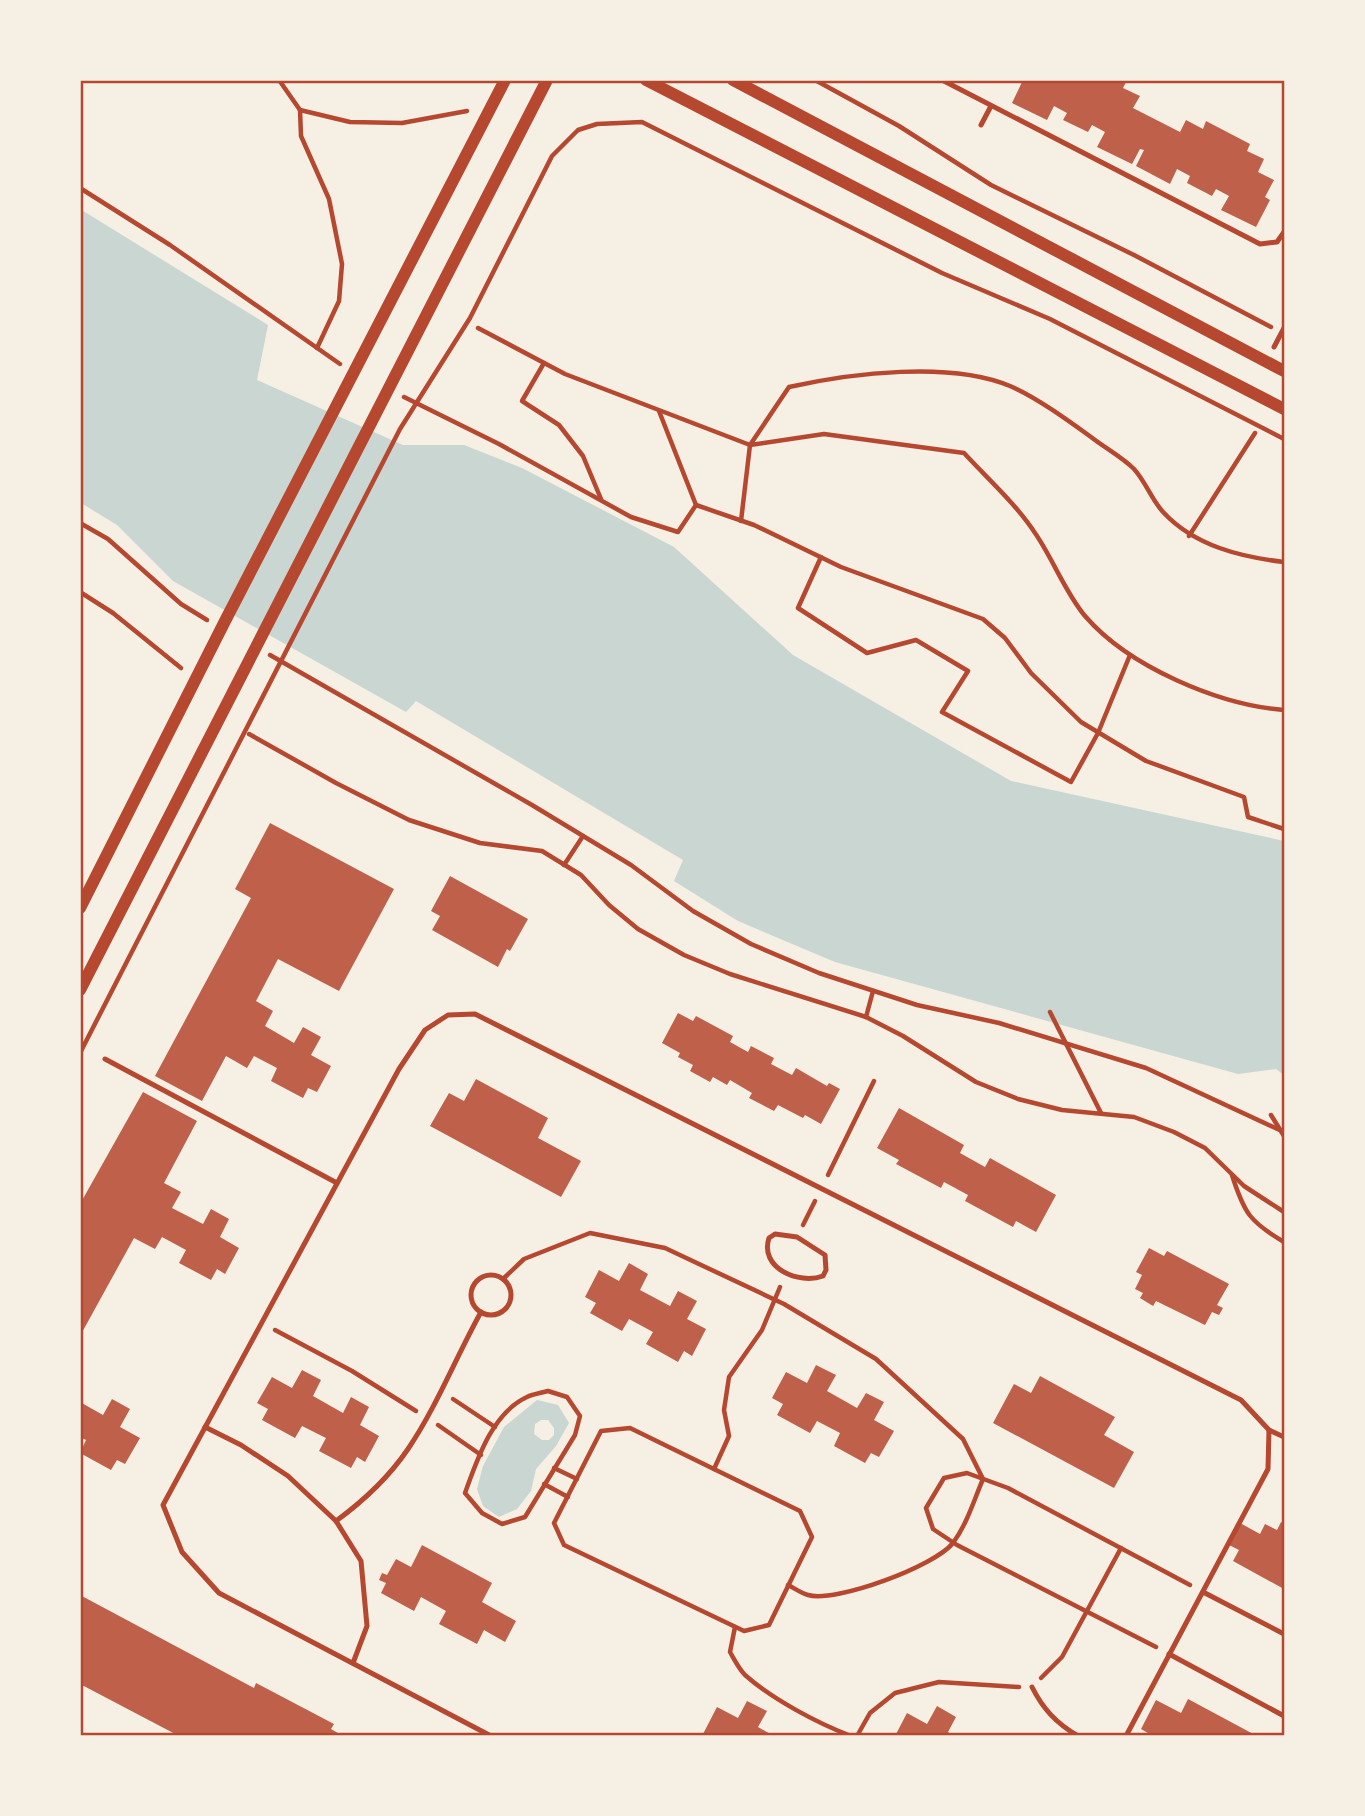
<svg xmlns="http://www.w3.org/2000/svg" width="1365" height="1816" viewBox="0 0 1365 1816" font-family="Ubuntu,sans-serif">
	<rect width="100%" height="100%" fill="#f6efe4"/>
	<g fill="#c9d6d2" fill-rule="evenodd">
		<path d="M80 209 268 325 257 380 403 445H464L522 468 674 547 793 655 1011 781 1284 841V1075L1276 1069 1238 1074 835 962 738 921 674 881 683 860 416 701 406 712 173 581 117 525 81 503Z"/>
		<path d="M537 1400 558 1405 569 1423 556 1446 536 1469 531 1491 517 1509 499 1517 483 1506 477 1489 483 1466 504 1427ZM541 1420H548L554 1428V1435L549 1440H542L534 1434 535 1424Z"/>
	</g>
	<g fill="#bf614a">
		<path d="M1023 80H1127L1123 88 1140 96 1133 108 1180 132 1186 120 1203 129 1206 121 1250 144 1247 151 1264 159 1258 172 1274 180 1265 197 1270 200 1256 227 1221 210 1229 196 1216 189 1212 196 1187 183 1190 176 1177 169 1170 184 1136 166 1144 150 1140 149 1132 164 1097 147 1105 132 1092 125 1088 132 1063 120 1067 113 1054 106 1047 120 1012 103Z"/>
		<path d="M270 823 394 889 339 991 278 959 256 1001 273 1011 265 1026 294 1043 303 1027 321 1037 311 1055 331 1066 317 1092 308 1088 303 1098 271 1081 277 1068 254 1056 247 1068 226 1056 202 1101 155 1076 251 898 235 889Z"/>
		<path d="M450 876 528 919 510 951 507 949 498 967 432 930 440 916 431 911Z"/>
		<path d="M678 1013 693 1021 696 1016 733 1036 730 1042 748 1052 751 1046 774 1058 771 1064 792 1075 796 1068 827 1086 829 1083 840 1089 821 1124 805 1115 803 1118 778 1105 774 1111 749 1098 752 1093 730 1080 727 1085 713 1077 710 1082 690 1071 693 1065 678 1057 680 1053 662 1043Z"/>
		<path d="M476 1079 548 1118 538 1138 581 1161 561 1197 430 1126 449 1093 464 1101Z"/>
		<path d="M143 1092 197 1121 164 1183 181 1192 172 1208 203 1224 211 1209 229 1219 220 1237 239 1248 225 1274 217 1269 211 1280 179 1263 186 1250 162 1237 155 1249 134 1238 80 1336V1204Z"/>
		<path d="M899 1108 964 1145 960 1153 985 1167 990 1158 1056 1195 1036 1232 1016 1221 1013 1227 965 1201 968 1195 944 1182 941 1188 896 1164 899 1160 877 1148Z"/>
		<path d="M1149 1248 1164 1256 1167 1251 1229 1284 1217 1305 1223 1308 1219 1315 1212 1312 1205 1325 1156 1301 1153 1306 1140 1298 1143 1293 1135 1289 1142 1275 1136 1272Z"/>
		<path d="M629 1263 648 1274 640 1290 670 1306 678 1291 697 1301 687 1319 706 1329 692 1356 684 1351 678 1362 646 1344 653 1332 629 1319 622 1331 590 1313 596 1303 585 1297 599 1270 619 1281Z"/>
		<path d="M816 1365 836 1375 827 1391 857 1408 866 1393 884 1402 874 1420 894 1431 879 1457 871 1453 865 1463 834 1446 840 1433 817 1421 810 1433 777 1415 783 1404 772 1398 786 1372 807 1383Z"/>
		<path d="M302 1370 321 1380 313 1396 343 1413 351 1397 369 1407 360 1425 379 1436 365 1462 357 1457 351 1468 319 1451 326 1438 302 1426 295 1438 262 1420 268 1409 257 1403 272 1377 292 1388Z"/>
		<path d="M1040 1376 1115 1417 1104 1435 1134 1452 1114 1488 993 1423 1014 1384 1031 1393Z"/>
		<path d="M112 1399 130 1409 120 1427 140 1438 125 1464 117 1460 111 1470 80 1453 86 1440 80 1437V1402L103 1415Z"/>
		<path d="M1281 1522 1284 1524V1589L1233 1561 1239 1550 1229 1545 1240 1523 1260 1534 1265 1524 1277 1530Z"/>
		<path d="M422 1545 492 1583 482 1602 516 1621 505 1642 484 1630 477 1644 439 1624 446 1611 421 1597 414 1611 381 1593 386 1583 379 1580 382 1573 387 1575 396 1559 411 1567Z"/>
		<path d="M80 1595 254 1688 256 1683 334 1724 331 1729 343 1736H179L80 1684Z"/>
		<path d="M1188 1699 1257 1736H1153L1141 1729 1156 1700 1181 1713Z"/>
		<path d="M747 1701 767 1711 758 1727 774 1736 703 1734 717 1707 738 1718Z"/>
		<path d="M937 1706 956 1717 948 1732 953 1736H895L907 1713 927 1724Z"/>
	</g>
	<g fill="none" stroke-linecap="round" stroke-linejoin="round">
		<g stroke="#b5482f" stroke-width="4.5">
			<path d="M279 80 300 110 350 122 402 123 467 111"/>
			<path d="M815 80 899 126 991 185 1134 255 1271 327"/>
			<path d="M300 110 301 136 329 199 342 264 339 301 317 348"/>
			<path d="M80 188 170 245 340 364"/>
			<path d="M478 328 565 374 750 445 824 434 964 453C988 479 1016 504 1035 533 1053 559 1065 592 1085 616 1129 667 1219 705 1284 710"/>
			<path d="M544 363 522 401 559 425 583 456 601 499"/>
			<path d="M404 397 499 444 631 517 678 532 696 505 754 525 841 567 983 619 1005 638 1031 673 1081 722 1146 761 1244 797 1248 817 1284 829"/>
			<path d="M659 411 696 505"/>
			<path d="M741 521 750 445 789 387C852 373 950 361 1010 386 1036 397 1069 421 1091 437 1105 448 1122 457 1134 469 1146 482 1152 501 1164 513 1195 546 1241 557 1284 562"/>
			<path d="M80 523 108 539 181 604 207 620"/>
			<path d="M1189 536 1255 433"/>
			<path d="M821 557 798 608 867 653 916 640 968 671 942 712 1071 782 1098 733 1130 655"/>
			<path d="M80 592 113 613 181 668"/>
			<path d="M270 655 532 805 631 865 693 911 751 944 819 973 917 1005 999 1023 1146 1068 1284 1132"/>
			<path d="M249 734 336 783 409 820 480 843 542 851 581 875 609 905 638 929 684 955 730 974 866 1017 903 1036 976 1082 1018 1099 1062 1110 1134 1117 1174 1132 1205 1148 1244 1186 1284 1212"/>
			<path d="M564 865 583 836"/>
			<path d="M1050 1012 1101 1113"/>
			<path d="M866 1017 873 991"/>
			<path d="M80 1053 400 429 470 318 552 156 578 130 597 124 642 122 942 273 1050 319 1284 439"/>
			<path d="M1271 1115 1284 1136"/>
			<path d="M828 1175 874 1081"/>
			<path d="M1232 1175C1244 1213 1250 1222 1284 1242"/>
			<path d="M803 1225 815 1201"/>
			<path d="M503 1279 524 1259 590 1233 665 1248 784 1304 876 1359 963 1439 983 1479C974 1500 967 1524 953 1543 935 1566 836 1603 808 1595 801 1593 794 1588 788 1585"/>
			<path d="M275 1330 352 1371 416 1411"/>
			<path d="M548 1391 567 1397 580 1416 575 1435 525 1517 502 1524 482 1513 465 1493C477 1460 492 1413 527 1397 533 1394 541 1393 548 1391Z"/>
			<path d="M453 1399 495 1427"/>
			<path d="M438 1425 481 1455"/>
			<path d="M630 1428 800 1511 812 1537 769 1625 744 1631 564 1545 554 1523 601 1431Z"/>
			<path d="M554 1468 577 1479"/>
			<path d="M714 1469 729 1436 724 1410 729 1377 762 1330 780 1287"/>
			<path d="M544 1484 568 1497"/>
			<path d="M735 1627 730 1652C734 1659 739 1669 745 1675 772 1699 817 1723 851 1736"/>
			<path d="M1156 1647 957 1545 933 1529 926 1508 944 1478 967 1473 1008 1488 1190 1585"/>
			<path d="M1041 1678 1062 1657 1121 1548"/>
			<path d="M857 1736 870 1713 895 1693 939 1682 1019 1687"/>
		</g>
		<g stroke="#b5482f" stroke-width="5">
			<path d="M942 80 1260 244 1277 242 1284 232"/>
			<path d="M981 125 991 106"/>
			<path d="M1274 347 1284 328"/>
			<path d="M105 1059 337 1183"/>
			<path d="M775 1234 797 1237 825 1255 826 1270 823 1276C799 1285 759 1268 769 1238Z"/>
			<circle cx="491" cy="1295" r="20"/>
			<path d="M205 1427 241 1445 288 1476 336 1521 361 1561 367 1626 353 1663"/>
			<path d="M1269 1430 1284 1437"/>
			<path d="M336 1521C362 1502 389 1477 408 1449 437 1406 456 1357 481 1312"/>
			<path d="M1203 1592 1284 1634"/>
			<path d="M1169 1654 1284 1716"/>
			<path d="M1032 1687C1043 1709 1056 1723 1078 1736"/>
			<path d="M491 1736 219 1593 182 1552 163 1505 399 1069 425 1030 448 1015 475 1014 1241 1400 1269 1430 1268 1469 1126 1736"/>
		</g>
		<g stroke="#b5482f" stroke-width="12">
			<path d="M646 80 1284 409"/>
			<path d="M733 80 1284 371"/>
			<path d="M80 908 224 623 505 80"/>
			<path d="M80 990 547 80"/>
		</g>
	</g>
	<rect width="1365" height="1816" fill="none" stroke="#f6efe4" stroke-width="164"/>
	<rect x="82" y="82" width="1201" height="1652" fill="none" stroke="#b5482f" stroke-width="2.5"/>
</svg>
